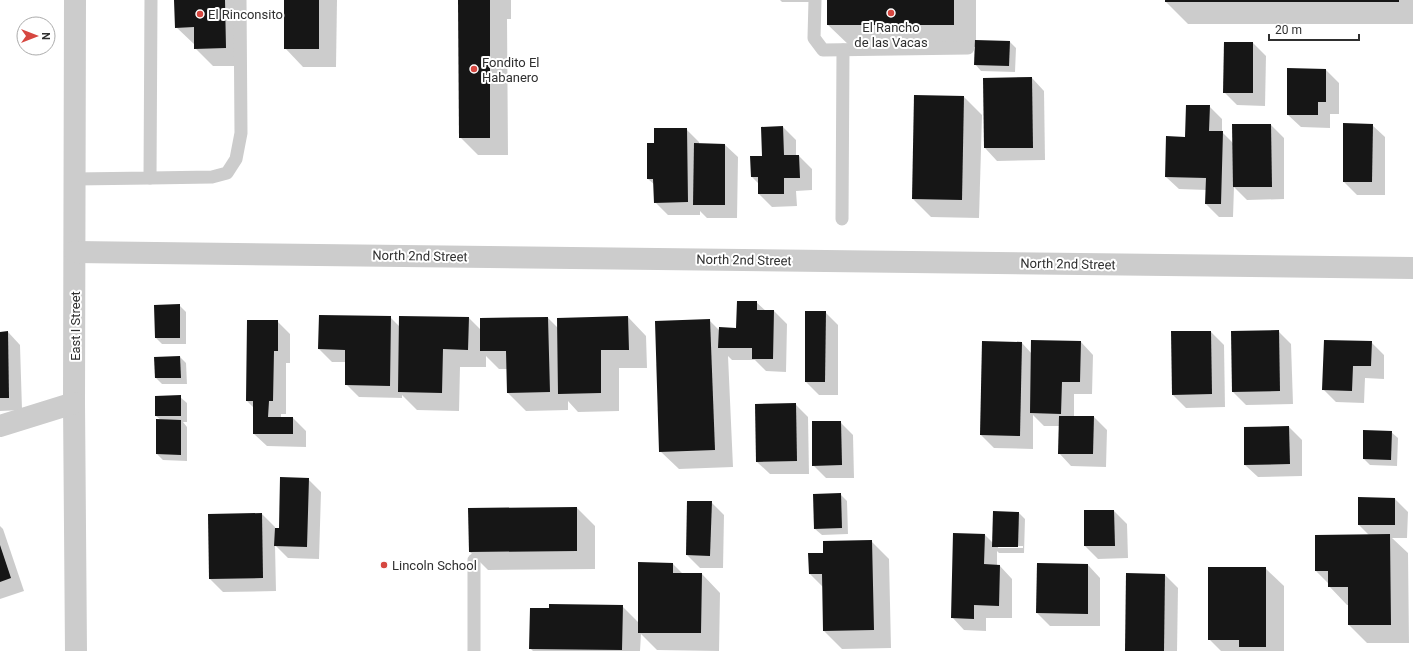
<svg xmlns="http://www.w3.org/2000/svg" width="1413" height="651" viewBox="0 0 1413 651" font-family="Roboto,sans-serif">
	<rect width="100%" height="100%" fill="#fff"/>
	<g fill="#0003" fill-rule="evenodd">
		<path d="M175 0H243L244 66H213L195 48V45L176 27Z"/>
		<path d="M285 0H337L336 67H303L285 48Z"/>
		<path d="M459 0H511V19H507L508 155H478L460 137Z"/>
		<path d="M780 0H819V2H782Z"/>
		<path d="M828 0H976V41L1010 42 1016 48 1015 72 981 71 975 64V47H851L828 25Z"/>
		<path d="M1166 0H1413V24H1188L1166 2Z"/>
		<path d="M1253 43 1266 56 1265 106 1237 105 1224 92Z"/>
		<path d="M1326 70 1339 83V114H1330V128L1301 127 1288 115Z"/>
		<path d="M1032 78 1044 91 1045 160 997 161 985 148Z"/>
		<path d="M964 97 982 115 979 218 931 217 913 199Z"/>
		<path d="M1209 106 1222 119V132L1234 144 1271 125 1284 138V199L1247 200 1234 187 1233 217H1219L1206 204 1207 190 1179 189 1166 177 1186 138Z"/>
		<path d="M1344 124 1372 125 1385 137V195H1357L1344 182Z"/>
		<path d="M783 127 796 140V156H799L812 169V190L796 191 797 206 772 207 759 194V184L752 177 763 157Z"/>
		<path d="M686 129 699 142V144L725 145 738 157 737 218H707L700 211V215H668L655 202V185L648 179 655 144Z"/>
		<path d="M756 302 766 311H774L787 324 786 372 766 371 755 360H732L728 356 733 467 679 469 660 451 709 320 720 331 737 329Z"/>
		<path d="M179 305 186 312V344H162L156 338Z"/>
		<path d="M806 312H825L838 325V395H819L806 382Z"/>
		<path d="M390 317 400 327 469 318 481 330V319L548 318 558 328 628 317 646 336 647 368H619V411L578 412 568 401V410L526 411 508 393 507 369H499L486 356V367H460L459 411 417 410 402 395V398L359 397 346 384V362H332L319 349Z"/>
		<path d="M277 321 290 334V363H286V414H281V418H293L306 431V447L267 446 254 434V408L247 401Z"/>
		<path d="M1278 331 1291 344 1293 404 1246 405 1233 392 1232 332Z"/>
		<path d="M8 332 20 345 22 410 0 411V333Z"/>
		<path d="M1211 332 1224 345 1225 407 1186 408 1173 395Z"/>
		<path d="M1081 342 1093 355 1092 394H1074V417H1094L1107 430 1106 467 1071 466 1059 453V426H1044L1033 415V449L994 448 981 435 1022 343 1032 354Z"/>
		<path d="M1371 342 1384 355V379L1365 378 1364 403 1336 402 1323 389Z"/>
		<path d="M180 357 186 363 187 384H162L156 378Z"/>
		<path d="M156 397H180L187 403V422H183L187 427V461L163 460 157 454 161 420 156 416Z"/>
		<path d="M795 404 808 417 809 474H770L757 462Z"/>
		<path d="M840 422 853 435 854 478H826L813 465Z"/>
		<path d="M1289 427 1302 440V476L1258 477 1245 465Z"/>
		<path d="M1391 432 1398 438 1397 466 1370 465 1364 459Z"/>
		<path d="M308 479 321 492 319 559 288 558 275 545 276 591 223 592 210 579 262 514 275 527V529H280Z"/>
		<path d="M840 494 847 501 848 534 822 535 815 529Z"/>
		<path d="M1395 499 1408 512 1407 538H1392L1408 553 1409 643H1367L1349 625V605H1347L1329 586V584L1316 571 1370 536 1359 525Z"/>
		<path d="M711 502 724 515 723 568H700L687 555Z"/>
		<path d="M577 508 595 526V569L488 570 470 552 469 509Z"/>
		<path d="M1085 511H1114L1127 524 1128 558 1098 559 1085 546Z"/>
		<path d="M1018 512 1025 519 1024 553H999L997 551V566H1000L1012 579V618H986V631L964 630 952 617 985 535 993 543ZM998 546H1023V548H998Z"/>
		<path d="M0 526 3 529 24 591 0 599Z"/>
		<path d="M871 541 889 559 891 648 842 649 824 631 823 587 810 574 809 554H824Z"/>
		<path d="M673 564 683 574H702L720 593 719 651 657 650 641 634 640 651H533L530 648 622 606 639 623Z"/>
		<path d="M1088 565 1100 578V626H1050L1037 613Z"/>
		<path d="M1265 568 1284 586V651H1221L1209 639Z"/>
		<path d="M1127 574 1165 575 1178 588 1177 651H1127Z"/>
	</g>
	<g fill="#161616">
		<path d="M174 0H225L226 48 194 49V27L175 28Z"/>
		<rect x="284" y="0" width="35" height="49"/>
		<path d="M458 0H490V138H459Z"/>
		<rect x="827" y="0" width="127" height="25"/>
		<rect x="1165" y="0" width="234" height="2"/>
		<path d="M975 40 1010 41 1009 66 974 65Z"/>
		<path d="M1224 42H1253V93H1223Z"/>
		<path d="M1287 68 1326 69V102H1318V115H1287Z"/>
		<path d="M1032 77 1033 148H984L983 78Z"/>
		<path d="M914 95 964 96 962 200 912 199Z"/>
		<path d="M1186 105H1210L1209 131H1223L1221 204H1205L1206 178 1165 177 1166 136 1185 137Z"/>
		<path d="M1343 123 1373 124 1372 182H1343Z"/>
		<path d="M1232 124H1271L1272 187H1233Z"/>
		<path d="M783 126 784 155H799L800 178H784V194H758V177H751L750 156H762L761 127Z"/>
		<path d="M654 128H687L688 202 654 203 653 179H647V143H654Z"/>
		<path d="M694 143 725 144V205H693Z"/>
		<path d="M737 301H757V310H774L773 359H752V348H718L719 327 736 328Z"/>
		<path d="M180 304V338H155L154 305Z"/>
		<path d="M805 311H826L825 382H805Z"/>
		<path d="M319 315 391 316 390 386 345 385V350L318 349Z"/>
		<path d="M399 316 469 317 468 350 443 349 442 393 398 392Z"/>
		<path d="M628 316 629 350H601V393L558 394 557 318Z"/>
		<path d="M548 317 550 392 507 393 506 351H480V318Z"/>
		<path d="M710 319 715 450 659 452 655 321Z"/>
		<path d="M247 320H278V351H274L273 401H269L268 417H293V434H253V401H246Z"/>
		<path d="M1279 330 1280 391 1232 392 1231 331Z"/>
		<path d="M8 331 9 398H0V332Z"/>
		<path d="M1171 331H1211L1212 394 1172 395Z"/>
		<path d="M1031 340 1081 341 1080 382H1062L1061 414 1030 413Z"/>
		<path d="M1324 340 1372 341 1371 366H1353L1352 391 1322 390Z"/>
		<path d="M982 341 1022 342 1020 436 980 435Z"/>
		<path d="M180 356 181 378H155L154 357Z"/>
		<path d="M181 395V416H155V396Z"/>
		<path d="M796 403 797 461 756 462 755 404Z"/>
		<path d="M1059 416H1094L1093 454H1058Z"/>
		<path d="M156 419 181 420V455L156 454Z"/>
		<path d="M812 421H841L842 465 812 466Z"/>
		<path d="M1289 426 1290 464 1244 465V427Z"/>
		<path d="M1363 430 1392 431 1391 460 1363 459Z"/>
		<path d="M280 477 309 478 307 547 274 546 275 528H279Z"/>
		<path d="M841 493 842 528 814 529 813 494Z"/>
		<path d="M1358 497 1395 498V525H1358Z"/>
		<path d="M687 501H712L710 556 686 555Z"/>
		<path d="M577 507V551L469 552 468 508Z"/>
		<path d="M1084 510H1114L1115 546H1084Z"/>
		<path d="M993 511 1019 512 1018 547H992Z"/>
		<path d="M262 513 263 578 209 579 208 514Z"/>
		<path d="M953 533 985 534 984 564 1000 565 999 606 974 605V619L951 618Z"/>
		<path d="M1390 534 1391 625H1348V587H1328V571H1315V535Z"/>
		<path d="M872 540 874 630 823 631 822 574H809L808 553H823V541Z"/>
		<path d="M0 545 11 578 0 582Z"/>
		<path d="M638 562 673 563V573H702L701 633H638Z"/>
		<path d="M1037 563 1088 564V614L1036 613Z"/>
		<path d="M1208 567H1266V647H1239V640H1208Z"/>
		<path d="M1126 573 1165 574 1164 651H1125Z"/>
		<path d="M549 604 623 605 622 650 529 649 530 608H549Z"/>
	</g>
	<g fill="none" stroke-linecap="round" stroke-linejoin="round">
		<g stroke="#ccc" stroke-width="13">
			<path d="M815 0 814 38 823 50 968 48"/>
			<path d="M150 178 212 177 227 173 236 159 241 133 240 0"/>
			<path d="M75 179 150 178 151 0"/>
			<path d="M842 219 843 50"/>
			<path d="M474 560V651"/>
		</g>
		<g stroke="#ccc" stroke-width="22">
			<path d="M75 0 74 403 76 651"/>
			<path d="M75 252 1413 268"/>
			<path d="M0 426 74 403"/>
		</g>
	</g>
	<g fill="#d64740" stroke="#fff" stroke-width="1.5">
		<circle cx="891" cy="13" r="4"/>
		<circle cx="200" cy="14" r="4"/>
		<circle cx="474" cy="69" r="4"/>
		<circle cx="384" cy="565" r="4"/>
	</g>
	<g text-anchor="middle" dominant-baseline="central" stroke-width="4" stroke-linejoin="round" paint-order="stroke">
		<g font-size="13" fill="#2f2f2f" stroke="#fff" text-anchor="start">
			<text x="208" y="14">El Rinconsito</text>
			<text x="891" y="27" text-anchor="middle">El Rancho<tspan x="891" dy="15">de las Vacas</tspan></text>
			<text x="482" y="62">Fondito El<tspan x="482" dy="15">Habanero</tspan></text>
			<text x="392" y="565">Lincoln School</text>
		</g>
		<g font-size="13" fill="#2f2f2f" stroke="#fff">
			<text transform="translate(420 256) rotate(1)">North 2nd Street</text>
			<text transform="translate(744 260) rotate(1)">North 2nd Street</text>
			<text transform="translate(1068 264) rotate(1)">North 2nd Street</text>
			<text transform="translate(75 326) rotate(-90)">East I Street</text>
		</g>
	</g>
	<g transform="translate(36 36) rotate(90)"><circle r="19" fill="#ffffff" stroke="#acacac"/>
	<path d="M0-3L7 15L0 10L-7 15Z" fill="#d64740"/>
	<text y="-6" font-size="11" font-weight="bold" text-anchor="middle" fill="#2f2f2f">N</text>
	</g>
	<path d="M1269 34v6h90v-6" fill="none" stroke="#2f2f2f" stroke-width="2"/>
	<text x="1275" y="34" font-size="12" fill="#2f2f2f" stroke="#ffffff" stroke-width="3" paint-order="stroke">20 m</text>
</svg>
